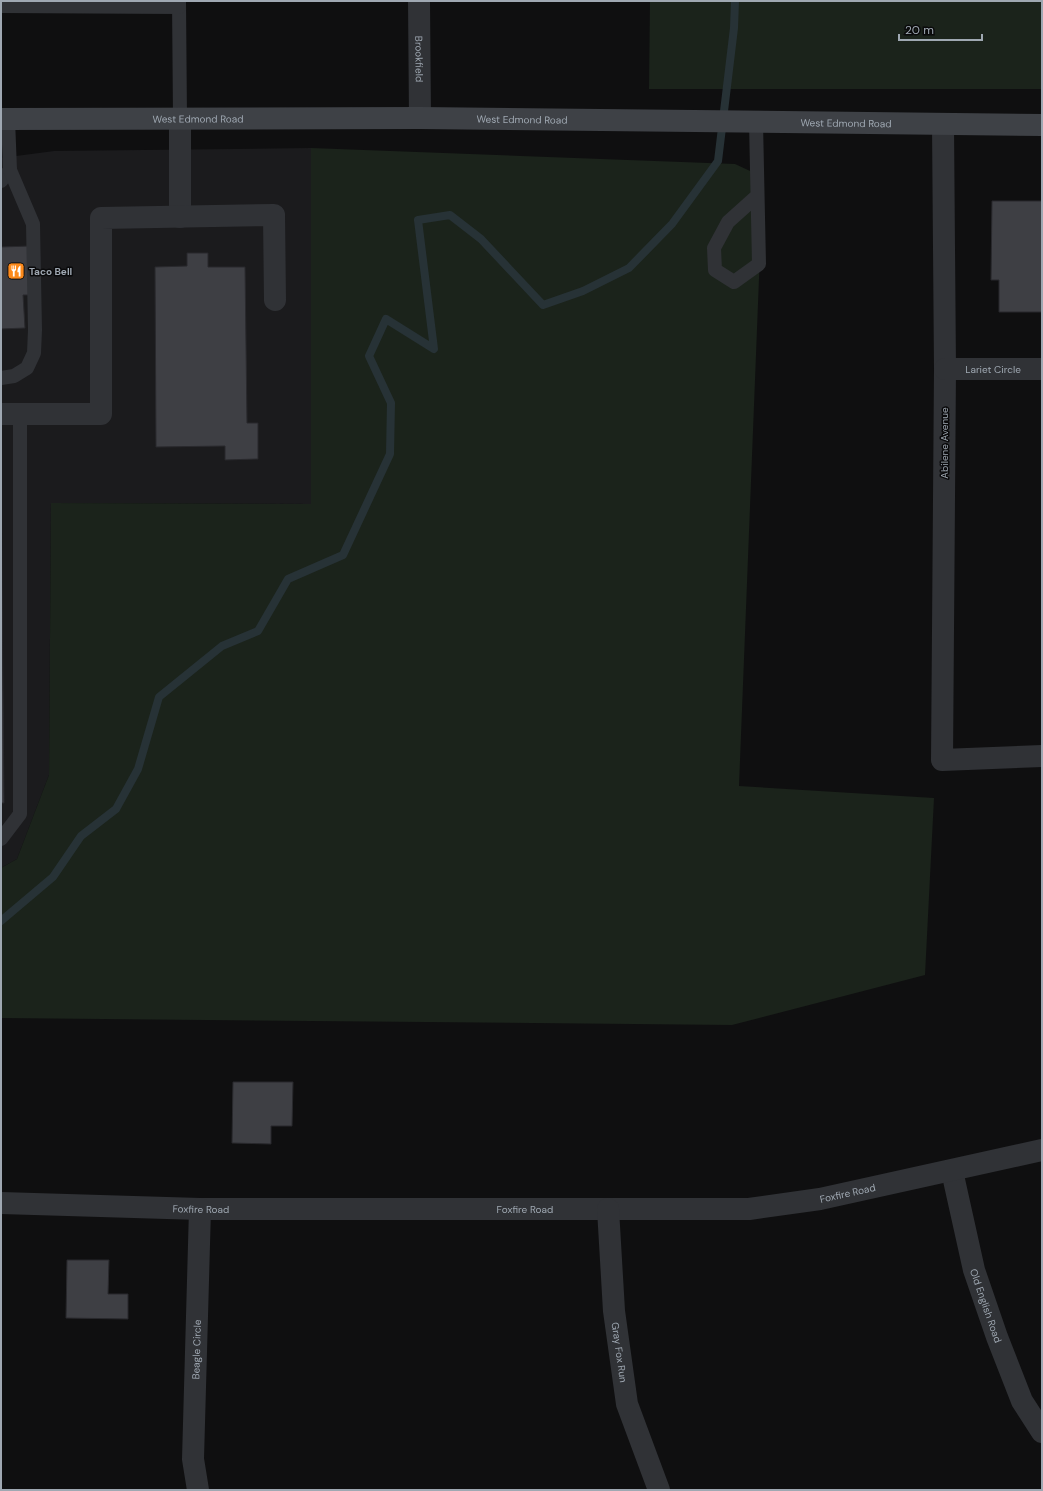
<svg xmlns="http://www.w3.org/2000/svg" width="1043" height="1491" viewBox="0 0 1043 1491" font-family="'DM Sans',sans-serif">
	<rect width="100%" height="100%" fill="#0f0f10"/>
	<path fill="#1b1b1d" d="M311 148V504L51 503 49 775 17 859 1 868V158L54 151Z"/>
	<g fill="#1b231b">
		<path d="M650 1H1042V89H649Z"/>
		<path d="M311 148 735 164 763 177 739 786 934 798 925 975 732 1025 1 1018V868L17 859 49 775 51 503 311 504Z"/>
	</g>
	<g fill="none" stroke-linecap="round" stroke-linejoin="round">
		<path stroke="#273236" stroke-width="8" d="M1 921 53 877 81 836 116 809 138 769 159 697 222 646 258 631 288 579 343 555 390 454 391 403 369 356 386 319 434 349 418 220 450 215 481 239 543 305 583 291 629 268 672 224 718 161 734 28 735 1"/>
	</g>
	<g fill="#3e3f44" stroke="#29292d">
		<path d="M992 201H1042V312H999V280H991Z"/>
		<path d="M30 246 31 295H23L25 328 1 329V247Z"/>
		<path d="M187 253H208V267H245L247 423H258V459L225 460V446L156 447 155 267 187 266Z"/>
		<path d="M1 477 4 803H1Z"/>
		<path d="M233 1082H293L292 1126H271V1144L232 1143Z"/>
		<path d="M67 1260H109L108 1294H128V1319L66 1318Z"/>
	</g>
	<g fill="none" stroke-linecap="round" stroke-linejoin="round">
		<g stroke="#303236" stroke-width="14">
			<path d="M179 1 180 118"/>
			<path d="M1 6 179 7"/>
			<path d="M756 122 759 264 734 282 715 270 714 248 728 222 757 196"/>
			<path d="M1 181 10 170"/>
			<path d="M1 378 14 376 27 368 34 353 35 330 33 224 10 170 8 119"/>
			<path d="M1 839 20 814V414"/>
		</g>
		<g stroke="#303236" stroke-width="22">
			<path id="s1" d="M419 1 420 118"/>
			<path d="M180 118V217"/>
			<path d="M943 125 945 369 942 760 1042 756"/>
			<path id="s2" d="M945 369H1042"/>
			<path d="M1 414H101V218L274 215 275 300"/>
			<path id="s3" d="M952 1171 974 1270 997 1337 1022 1401 1042 1432"/>
			<path id="s4" d="M1 1203 200 1209H749L820 1199 1042 1150"/>
			<path id="s5" d="M608 1209 614 1311 627 1404 659 1490"/>
			<path id="s6" d="M198 1490 193 1459 200 1209"/>
		</g>
		<path stroke="#3e4146" stroke-width="22" id="s7" d="M1 119 420 118 1042 125"/>
	</g>
	<defs>
		<g id="restaurant-square" transform="scale(0.9)"><rect x="-9" y="-9" width="18" height="18" rx="4" fill="#fd8a1b" stroke="#0a0a0b"/><path d="M-5-6h1v4h1v-4h1v4h1v-4h1v5L-1.5 .5V6h-2V.5L-5-1ZM5-6V6H3V1.5H1.5Q1.5-4 5-6Z" fill="#fff"/></g>
	</defs>
	<g fill-rule="evenodd">
		<use href="#restaurant-square" x="16" y="271"/>
	</g>
	<g text-anchor="middle" dominant-baseline="central" stroke-width="3" stroke-linejoin="round" paint-order="stroke">
		<g font-size="10" fill="#9fa8b2" stroke="#0a0a0b">
			<text stroke="none"><textPath href="#s1" startOffset="58">Brookfield</textPath></text>
			<text stroke="none"><textPath href="#s7" startOffset="197">West Edmond Road</textPath></text>
			<text stroke="none"><textPath href="#s7" startOffset="521">West Edmond Road</textPath></text>
			<text stroke="none"><textPath href="#s7" startOffset="845">West Edmond Road</textPath></text>
			<text stroke="none"><textPath href="#s2" startOffset="48">Lariet Circle</textPath></text>
			<text transform="translate(944 443) rotate(-90)">Abilene Avenue</text>
			<text stroke="none"><textPath href="#s4" startOffset="848">Foxfire Road</textPath></text>
			<text stroke="none"><textPath href="#s4" startOffset="200">Foxfire Road</textPath></text>
			<text stroke="none"><textPath href="#s4" startOffset="524">Foxfire Road</textPath></text>
			<text stroke="none"><textPath href="#s3" startOffset="139">Old English Road</textPath></text>
			<text stroke="none"><textPath href="#s6" startOffset="141">Beagle Circle</textPath></text>
			<text stroke="none"><textPath href="#s5" startOffset="144">Gray Fox Run</textPath></text>
		</g>
		<g font-size="10" font-weight="bold" fill="#9fa8b2" stroke="#0a0a0b" text-anchor="start">
			<text x="29" y="271">Taco Bell</text>
		</g>
	</g>
	<rect width="1043" height="1491" fill="none" stroke="#9fa8b2" stroke-width="4"/>
	<path d="M899 34v6h83v-6" fill="none" stroke="#9fa8b2" stroke-width="2"/>
	<text x="905" y="34" font-size="12" fill="#9fa8b2" stroke="#0a0a0b" stroke-width="3" paint-order="stroke">20 m</text>
</svg>
